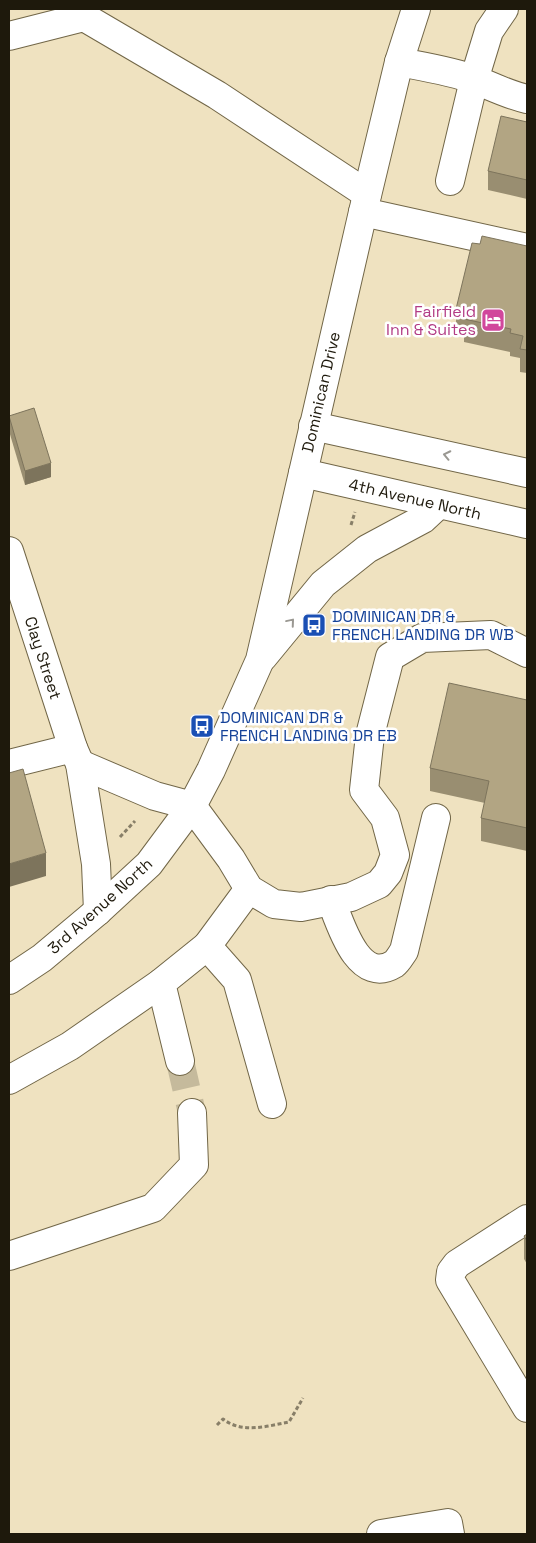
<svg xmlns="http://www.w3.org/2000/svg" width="536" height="1543" viewBox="0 0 536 1543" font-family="'Space Grotesk',sans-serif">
	<rect width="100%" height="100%" fill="#efe2c0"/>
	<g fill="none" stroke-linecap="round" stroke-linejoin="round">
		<path stroke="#c5ba9c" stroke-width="28" stroke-dasharray="28 14" stroke-linecap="butt" d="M180 1061 192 1113"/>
		<g stroke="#716647" stroke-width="30">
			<g id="minor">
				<path d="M9 36 84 17 217 95 367 194"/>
				<path d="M399 62C425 67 451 71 476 80 493 87 509 95 527 99"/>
				<path d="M450 181 474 80 489 31 504 9"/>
				<path d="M363 212 527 248"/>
				<path d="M313 426 527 473"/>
				<path d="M303 473 527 524"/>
				<path d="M9 551 73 748 80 764 96 864 98 911"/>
				<path d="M263 657 323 584 367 549 423 519 438 505"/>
				<path d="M9 764 73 748"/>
				<path d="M80 764 155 796 192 806 231 859 249 889 274 904 301 907 351 897 379 884 388 873 395 855 385 818 364 790 370 735 390 657 422 638 491 635 527 653"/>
				<path d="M249 889 207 946 237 980 272 1104"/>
				<path d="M331 900C340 923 358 986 394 964 398 961 401 955 404 951L436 818"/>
				<path d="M9 980 42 958 98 911 149 864 192 806 211 770 260 660 363 212 399 62 416 9"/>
				<path d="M180 1061 161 983 207 946"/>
				<path d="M9 1080 70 1046 161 983"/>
				<path d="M527 1219 457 1264 451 1272 450 1280 527 1408"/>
				<path d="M9 1256 153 1208 194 1165 192 1113"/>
				<path d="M381 1534 448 1523 450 1534"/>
			</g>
		</g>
		<g stroke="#887f68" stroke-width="3" stroke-dasharray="4 2.5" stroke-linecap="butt">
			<path d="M351 525 355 512"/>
			<path d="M120 837 135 821"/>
			<path d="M217 1425 223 1419C242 1434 268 1426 289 1422L303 1398"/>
		</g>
		<use href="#minor" stroke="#fff" stroke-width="28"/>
	</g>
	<g fill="#998e71">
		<path d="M527 122V199L488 190V171Z"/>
		<path d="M480 244 527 246V373L520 372V358L510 356V352L464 342V333L456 332V309Z"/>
		<path d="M9 416 51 477 25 485 9 431Z"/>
		<path d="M527 700V851L481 841V818L485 803 430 791V768Z"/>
		<path d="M527 1234V1264L524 1259V1236Z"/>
	</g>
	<g fill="#7d745c">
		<path d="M51 463V477L25 485V471Z"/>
		<path d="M46 853V876L9 887V864Z"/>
	</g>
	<g fill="#b2a583" stroke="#7d745c">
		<path d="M501 116 527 122V180L488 171Z"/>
		<path d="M482 236 527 246V350L520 349 523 336 510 333 511 329 464 319 466 311 456 309 472 243 480 244Z"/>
		<path d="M34 408 51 463 25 471 9 416Z"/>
		<path d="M449 683 527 700V828L481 818 489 781 430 768Z"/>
		<path d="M23 769 46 853 9 864V773Z"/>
		<path d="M527 1234V1241L524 1236Z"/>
	</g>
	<defs><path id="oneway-chevron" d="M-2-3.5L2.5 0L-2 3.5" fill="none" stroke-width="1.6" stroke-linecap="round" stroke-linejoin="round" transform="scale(1.25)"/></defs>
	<g stroke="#9a9892">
		<use href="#oneway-chevron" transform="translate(447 455) rotate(-168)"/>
		<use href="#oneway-chevron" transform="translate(291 622) rotate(-50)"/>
	</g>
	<defs>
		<g id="hotel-square" transform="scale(1.25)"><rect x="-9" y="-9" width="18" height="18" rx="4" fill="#d1479c" stroke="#fff"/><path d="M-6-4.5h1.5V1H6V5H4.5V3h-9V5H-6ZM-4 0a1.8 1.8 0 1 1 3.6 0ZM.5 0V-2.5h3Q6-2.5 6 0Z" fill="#fff"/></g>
		<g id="bus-square" transform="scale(1.25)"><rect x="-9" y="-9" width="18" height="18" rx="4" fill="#1a4fb4" stroke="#fff"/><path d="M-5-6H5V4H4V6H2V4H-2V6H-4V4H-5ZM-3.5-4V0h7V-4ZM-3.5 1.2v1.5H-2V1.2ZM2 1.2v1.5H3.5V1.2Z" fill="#fff"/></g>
	</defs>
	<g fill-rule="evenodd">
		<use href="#hotel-square" x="493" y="320"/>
		<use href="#bus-square" x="314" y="625"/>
		<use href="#bus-square" x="202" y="726"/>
	</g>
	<g text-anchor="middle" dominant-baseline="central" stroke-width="5" stroke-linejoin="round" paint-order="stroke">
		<g font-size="16" fill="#b23c85" stroke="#fff" text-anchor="end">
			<text x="476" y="311">Fairfield<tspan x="476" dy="18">Inn &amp; Suites</tspan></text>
		</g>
		<g font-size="16" fill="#1e190c" stroke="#fff">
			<text transform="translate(321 392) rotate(-77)">Dominican Drive</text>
			<text transform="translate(415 499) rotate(13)">4th Avenue North</text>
			<text transform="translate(43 658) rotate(72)">Clay Street</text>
			<text transform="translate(100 906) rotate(-42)">3rd Avenue North</text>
		</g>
		<g font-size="16" fill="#164399" stroke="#fff" text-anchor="start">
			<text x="332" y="616">DOMINICAN DR &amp;<tspan x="332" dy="18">FRENCH LANDING DR WB</tspan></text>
			<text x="220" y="717">DOMINICAN DR &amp;<tspan x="220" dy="18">FRENCH LANDING DR EB</tspan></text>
		</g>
	</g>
	<rect width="536" height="1543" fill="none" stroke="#1e190c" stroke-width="20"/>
</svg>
